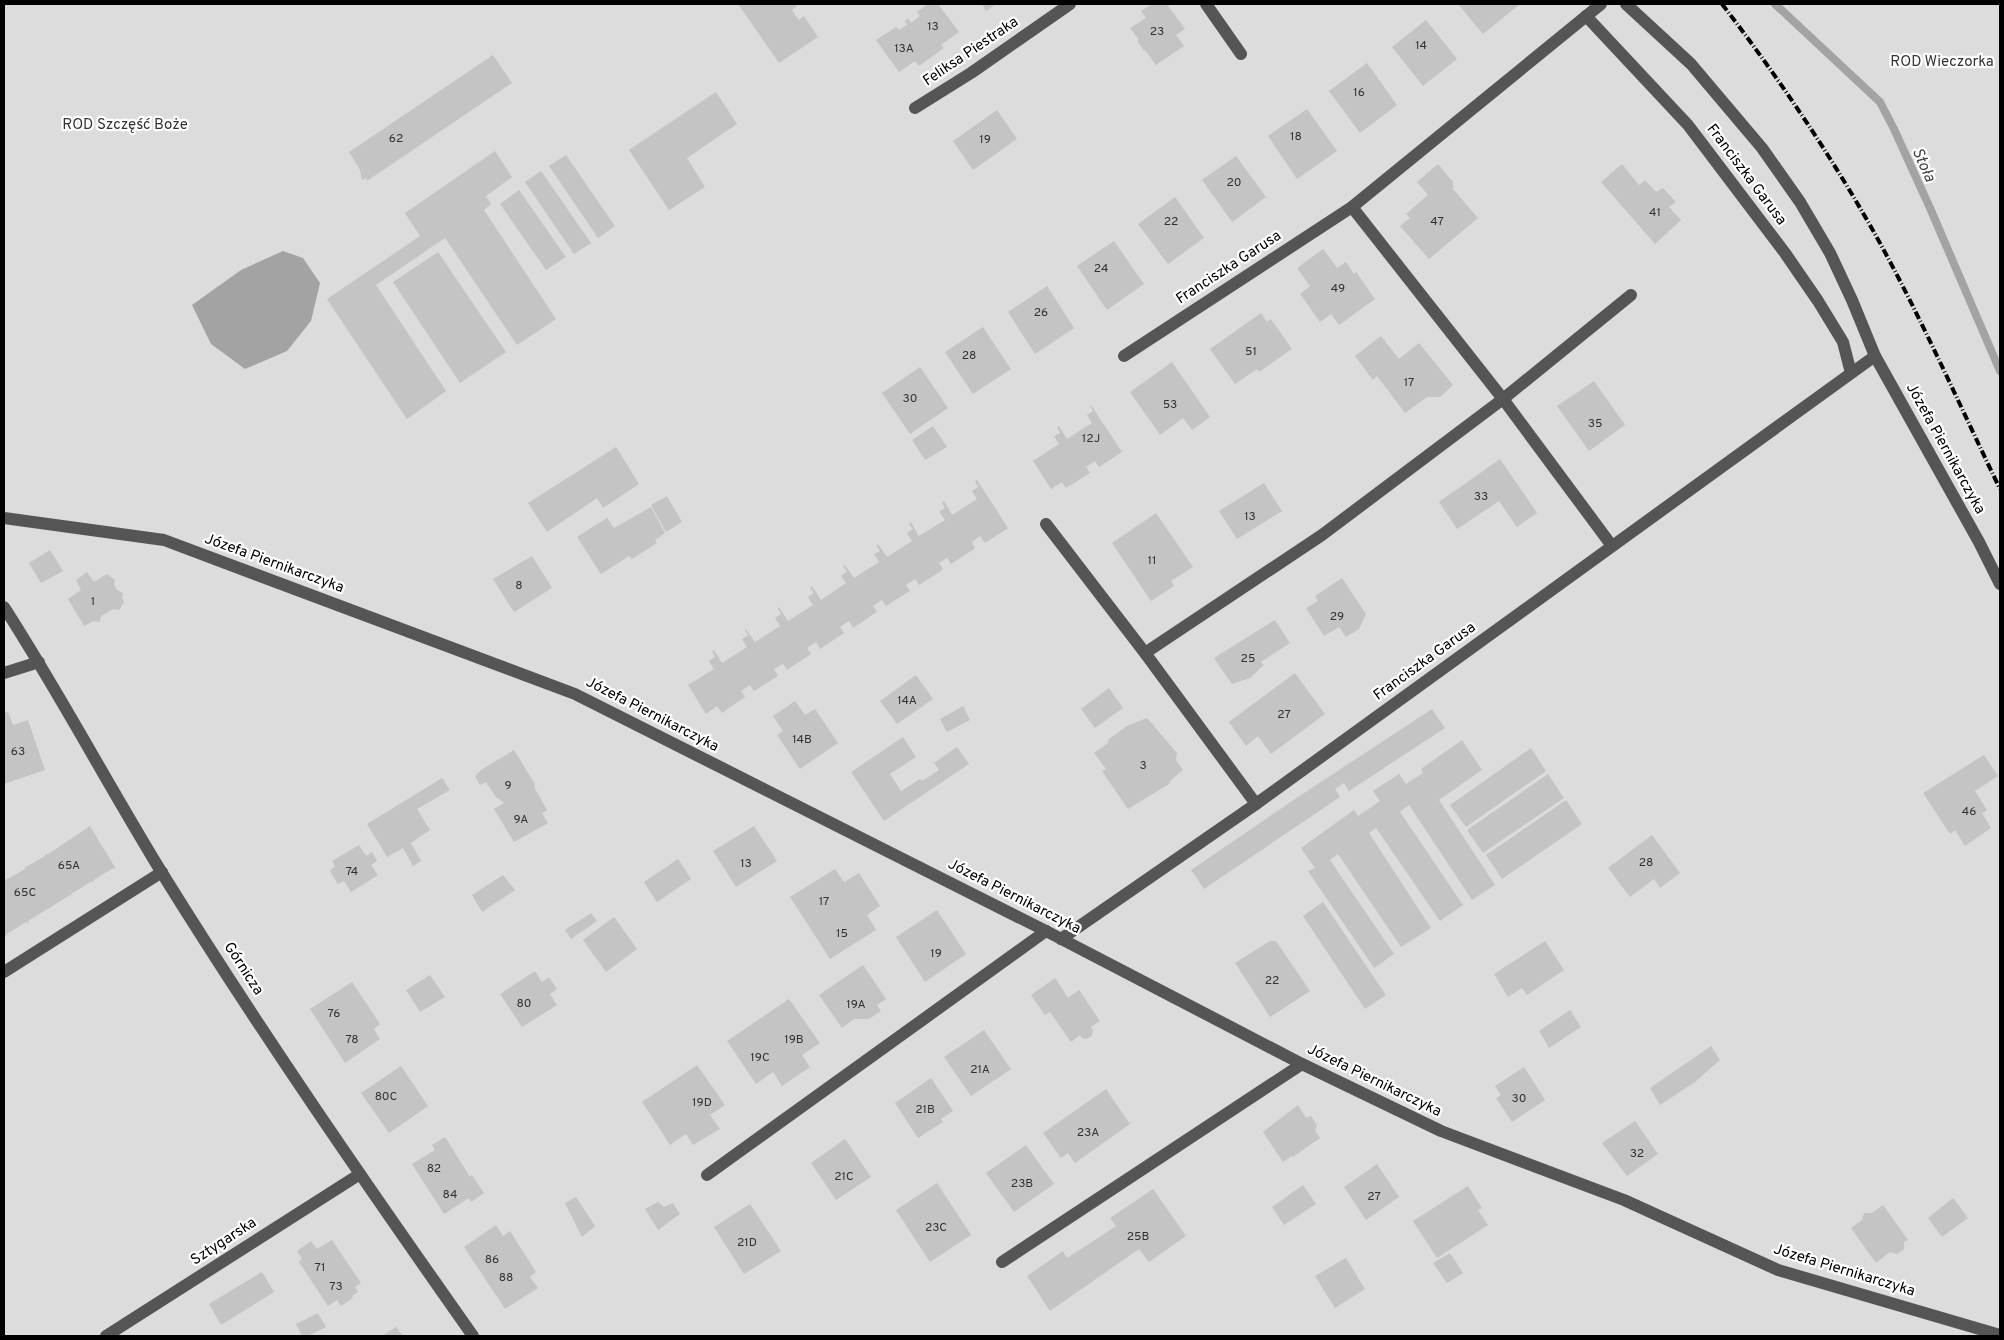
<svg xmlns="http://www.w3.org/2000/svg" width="2004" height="1340" viewBox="0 0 2004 1340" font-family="Overpass,sans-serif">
	<rect width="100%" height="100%" fill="#fff"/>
	<rect fill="#dcdcdc" x="4" y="4" width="1996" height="1332"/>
	<path fill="#a3a3a3" d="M283 251 303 258 320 283 311 321 287 351 245 369 211 344 192 305 241 270Z"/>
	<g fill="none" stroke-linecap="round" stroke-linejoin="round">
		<path stroke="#a3a3a3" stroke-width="8" d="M1775 4 1880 102 1894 129 1930 208 2000 371"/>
	</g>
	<g fill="#c4c4c4">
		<path d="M738 4H795L797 6 792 10 795 15 799 20 804 16 818 37 779 63Z"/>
		<path d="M928 4H938L959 32 941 45 944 48 919 66 915 61 899 72 876 40 896 27 899 30 907 25 905 21 908 18 911 23 920 16 917 12Z"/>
		<path d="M982 4H996L986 11Z"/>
		<path d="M1152 4H1167L1185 29 1176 35 1184 46 1156 65 1145 50 1144 51 1137 41 1139 40 1130 28 1146 18 1141 11Z"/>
		<path d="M1458 4H1520L1483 34Z"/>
		<path d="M1426 20 1457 59 1423 86 1392 47Z"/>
		<path d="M493 55 512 83 367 181 366 178 362 180 360 170 349 152Z"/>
		<path d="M1367 63 1397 105 1360 133 1329 91Z"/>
		<path d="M716 92 737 124 687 158 705 187 669 210 629 150Z"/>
		<path d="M1307 109 1337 151 1297 179 1268 136Z"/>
		<path d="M997 110 1017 139 973 170 953 141Z"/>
		<path d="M495 151 512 177 486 196 491 204 484 210 556 319 517 345 445 238 376 285 446 391 407 419 327 299 420 236 405 213Z"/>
		<path d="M566 155 615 226 598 238 549 166Z"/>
		<path d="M1236 156 1266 197 1232 222 1202 180Z"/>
		<path d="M1438 164 1453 182V189L1478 218 1429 259 1400 226 1410 218 1406 214 1428 195 1417 182Z"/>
		<path d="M1622 164 1639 185 1645 180 1656 192 1663 188 1676 202 1669 207 1681 220 1655 244 1601 182Z"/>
		<path d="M541 171 591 243 574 254 525 182Z"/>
		<path d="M519 190 566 257 546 270 500 204Z"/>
		<path d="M1175 197 1204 238 1168 264 1138 224Z"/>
		<path d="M1114 241 1144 284 1107 310 1077 266Z"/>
		<path d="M1323 249 1337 268 1346 262 1354 274 1356 272 1375 299 1339 325 1331 314 1320 322 1300 294 1310 286 1297 268Z"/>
		<path d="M438 252 506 352 460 383 393 282Z"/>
		<path d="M1047 286 1074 328 1035 354 1008 312Z"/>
		<path d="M1261 313 1267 322 1271 319 1292 349 1259 372 1257 369 1235 384 1210 349Z"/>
		<path d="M983 327 1011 369 973 394 945 352Z"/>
		<path d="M1381 336 1399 359 1419 343 1453 385 1440 397H1427L1405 413 1377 376 1373 380 1355 356Z"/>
		<path d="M1172 362 1210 417 1192 430 1183 418 1160 435 1130 392Z"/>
		<path d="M920 367 948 408 910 434 882 393Z"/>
		<path d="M1594 381 1625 425 1589 451 1557 406Z"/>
		<path d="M1091 405 1122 452 1099 467 1095 461 1086 467 1090 473 1066 488 1062 482 1051 489 1033 461 1059 444 1054 436 1060 433 1057 427 1059 426 1067 439 1092 423 1087 415 1093 411 1090 406Z"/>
		<path d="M933 426 947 447 925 460 912 440Z"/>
		<path d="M616 447 639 484 603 508 597 498 547 532 528 503Z"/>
		<path d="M1500 459 1537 513 1517 527 1499 501 1457 529 1439 502Z"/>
		<path d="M977 480 1008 528 985 543 980 536 972 542 975 548 974 549 951 564 947 558 939 563 943 569 941 571 919 585 915 579 906 585 910 591 908 592 886 606 882 600 873 606 877 612 875 613 853 628 849 621 840 627 844 633 820 649 816 642 807 648 811 654 787 670 783 664 774 669 778 676 754 691 750 685 741 691 745 697 722 713 717 706 706 714 688 685 714 669 709 661 715 657 712 651 714 650 722 663 747 647 742 639 748 635 745 630 746 629 755 642 780 626 775 618 781 614 778 609 779 607 788 621 813 605 808 597 814 593 810 588 812 586 821 600 846 583 841 576 847 572 843 566 845 565 854 578 879 562 874 554 880 551 876 545 878 544 887 557 912 541 907 533 913 529 909 524 911 522 919 536 945 520 939 512 945 508 942 503 944 501 952 515 977 499 972 491 978 487 975 481Z"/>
		<path d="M1264 483 1282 511 1237 539 1219 511Z"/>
		<path d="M667 496 682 522 666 532 651 505Z"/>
		<path d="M651 507 665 533 655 540 657 543 632 559 629 556 601 574 577 537 607 518 614 528Z"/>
		<path d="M1156 513 1193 567 1171 581 1174 586 1151 601 1112 543Z"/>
		<path d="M50 550 63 571 41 583 29 563Z"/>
		<path d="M532 556 552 588 514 612 493 579Z"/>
		<path d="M87 572 94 582 107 574 115 580 114 584 117 590 123 593 122 598 124 602 119 610 113 609 101 616 100 622 94 621 84 626 68 599 81 590 76 580Z"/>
		<path d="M1342 578 1366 614 1359 629 1346 637 1339 627 1324 636 1306 608 1318 601 1315 596Z"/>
		<path d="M1275 620 1290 643 1261 662 1264 665 1250 678 1232 684 1214 658Z"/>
		<path d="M1295 673 1325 714 1271 754 1258 736 1246 746 1229 722Z"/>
		<path d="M916 675 933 699 897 724 880 701Z"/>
		<path d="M1109 688 1123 708 1095 728 1081 709Z"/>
		<path d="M795 701 805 715 815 709 838 743 800 769 777 735 783 731 773 716Z"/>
		<path d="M963 706 970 720 947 732 940 719Z"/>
		<path d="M1432 709 1445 728 1349 791 1344 783 1335 789 1340 797 1204 889 1191 870 1298 797Z"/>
		<path d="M8 712 13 725 28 720 45 770 4 784V713Z"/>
		<path d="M1147 718 1177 753 1176 760 1183 770 1171 780 1169 784 1128 809 1102 771 1106 769 1094 753 1108 743 1109 739 1127 726Z"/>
		<path d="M903 737 916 757 890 774 901 791 920 779 922 781 939 770 934 763 957 747 969 764 884 821 851 772Z"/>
		<path d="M1462 740 1482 770 1439 800 1495 885 1472 900 1409 805 1400 812 1463 905 1440 921 1376 828 1369 833 1431 928 1401 947 1338 854 1330 860 1394 954 1374 968 1308 871 1315 868 1301 848 1354 810 1358 816 1380 801 1373 791 1399 774 1406 784 1423 773 1421 769Z"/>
		<path d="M1531 748 1546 771 1466 827 1450 805Z"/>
		<path d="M514 750 535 784 534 787 547 810 542 813 548 823 514 842 494 809 504 803 496 797 486 782 480 785 475 776 481 770Z"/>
		<path d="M1984 755 1998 776 1975 791 1987 810 1982 813 1991 828 1965 846 1955 830 1950 834 1923 793Z"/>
		<path d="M1548 774 1564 798 1483 853 1467 830Z"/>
		<path d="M442 778 450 790 417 809 430 830 411 843 421 861 413 866 403 848 387 857 367 824Z"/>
		<path d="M1566 800 1582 824 1502 879 1486 855Z"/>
		<path d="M90 826 116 869 113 868 94 880 93 883 92 881 71 894 70 897V895L51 907 50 909 49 908 28 921 29 923 26 922 7 934 6 936H4V881L25 869V866L26 867 45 856 46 853 47 855Z"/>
		<path d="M754 826 777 861 736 887 713 851Z"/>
		<path d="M1652 835 1680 873 1660 888 1654 879 1630 897 1608 868Z"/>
		<path d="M359 845 366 856 372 852 377 861 371 865 378 875 351 892 344 881 338 884 330 871 335 866 332 861Z"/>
		<path d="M678 859 691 879 657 902 644 882Z"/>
		<path d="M835 869 844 882 859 873 880 906 867 915 876 930 830 959 790 897Z"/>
		<path d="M503 875 515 890 482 912 472 895Z"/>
		<path d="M1323 902 1386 995 1365 1009 1303 916Z"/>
		<path d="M937 910 966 954 925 982 896 937Z"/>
		<path d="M591 913 597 921 571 939 565 930Z"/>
		<path d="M614 917 637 949 606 972 583 940Z"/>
		<path d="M1270 941H1276L1310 991 1270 1017 1235 963Z"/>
		<path d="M1545 941 1564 970 1527 995 1522 988 1508 997 1494 974Z"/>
		<path d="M863 965 886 999 877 1005 881 1011 869 1019H854L842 1028 819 995Z"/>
		<path d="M535 971 542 982 549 977 557 989 550 994 557 1005 522 1027 500 994Z"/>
		<path d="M430 975 445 997 420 1012 406 990Z"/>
		<path d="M1055 978 1068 998 1079 990 1100 1021 1091 1027 1093 1030 1092 1035 1087 1039 1082 1038 1080 1035 1071 1042 1050 1012 1045 1015 1031 995Z"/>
		<path d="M352 982 380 1024 374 1029 380 1039 345 1063 310 1009Z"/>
		<path d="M789 999 820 1043 802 1055 810 1067 782 1086 773 1072 756 1084 727 1041Z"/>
		<path d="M1570 1010 1581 1027 1549 1048 1539 1031Z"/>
		<path d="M984 1030 1011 1069 971 1096 944 1057Z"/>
		<path d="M1711 1046 1720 1060 1695 1082 1660 1105 1650 1088Z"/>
		<path d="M697 1065 725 1105 710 1115 720 1129 693 1145 686 1134 670 1145 642 1102Z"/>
		<path d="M401 1066 428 1106 389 1133 361 1093Z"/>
		<path d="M1524 1067 1545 1100 1512 1122 1496 1098 1501 1095 1495 1086Z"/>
		<path d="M931 1078 953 1111 941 1119 943 1122 918 1138 895 1103Z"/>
		<path d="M1106 1089 1130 1124 1075 1163 1068 1153 1061 1158 1043 1133Z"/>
		<path d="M1298 1105 1306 1118 1311 1116 1317 1125 1315 1131 1320 1138 1293 1157 1292 1156 1283 1162 1263 1132Z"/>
		<path d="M1635 1121 1658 1154 1627 1176 1602 1143Z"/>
		<path d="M445 1137 470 1177 472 1175 484 1193 471 1202 469 1198 444 1214 412 1164 435 1150 432 1145Z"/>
		<path d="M845 1139 871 1177 836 1200 811 1163Z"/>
		<path d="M1026 1145 1054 1184 1014 1212 986 1173Z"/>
		<path d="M1377 1164 1399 1197 1366 1220 1344 1187Z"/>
		<path d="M937 1183 971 1235 930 1262 896 1210Z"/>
		<path d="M1303 1185 1316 1204 1284 1225 1272 1207Z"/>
		<path d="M1468 1186 1482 1208 1478 1210 1488 1225 1437 1258 1413 1221Z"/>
		<path d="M1153 1189 1186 1236 1149 1262 1139 1249 1050 1311 1027 1276 1063 1251 1067 1258 1098 1238 1116 1226 1110 1218Z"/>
		<path d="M576 1197 595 1226 582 1237 565 1203Z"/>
		<path d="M1953 1198 1968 1218 1942 1237 1928 1218Z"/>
		<path d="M658 1202 664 1207 673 1203 680 1214 658 1230 645 1209Z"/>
		<path d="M750 1204 781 1251 744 1274 714 1227Z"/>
		<path d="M1883 1205 1908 1240 1904 1242V1249L1897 1254 1890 1252 1876 1263 1851 1228 1862 1220 1864 1213H1872Z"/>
		<path d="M496 1225 503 1236 510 1231 536 1272 530 1277 538 1288 505 1309 464 1247Z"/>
		<path d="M332 1240 361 1283 355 1287 358 1292 352 1296 353 1298 341 1306 337 1300 328 1306 299 1262 302 1259 297 1251 311 1241 317 1249Z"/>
		<path d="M1450 1253 1463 1273 1447 1283 1433 1263Z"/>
		<path d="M1346 1258 1365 1289 1335 1308 1315 1276Z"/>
		<path d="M262 1272 274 1292 221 1325 209 1304Z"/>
		<path d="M318 1313 326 1327 308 1336H302L296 1324Z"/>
		<path d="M396 1327 403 1336H382Z"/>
	</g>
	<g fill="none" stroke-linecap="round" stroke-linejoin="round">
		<g stroke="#555" stroke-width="12">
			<path d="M1206 4 1241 54"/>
			<path d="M1626 4 1691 64 1762 148 1800 202 1830 253 1852 300 1875 356 1979 542 2000 584"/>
			<path d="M1586 16 1688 125 1785 253 1818 301 1843 342 1851 373"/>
			<path d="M915 108 971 73 1070 4"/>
			<path d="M1352 207 1503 399 1612 546"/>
			<path d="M1124 356 1352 207 1601 4"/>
			<path d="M4 518 164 540 575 694 1046 931 1302 1064 1441 1131 1624 1200 1778 1270 2000 1335"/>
			<path d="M1046 524 1145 653 1256 804"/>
			<path d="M4 607C60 694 108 785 162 873 260 1031 366 1184 473 1336"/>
			<path d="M1145 653 1322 535 1503 399 1631 295"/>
			<path d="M4 673 39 662"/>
			<path d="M1061 939 1256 804 1875 356"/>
			<path d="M4 972 162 872"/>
			<path d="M707 1175 1046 931"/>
			<path d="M1002 1262 1302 1064"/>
			<path d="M106 1336 360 1174"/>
		</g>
		<path stroke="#000" stroke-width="4" stroke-dasharray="8 2.5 1 2.5" stroke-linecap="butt" d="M1722 4C1778 77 1830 154 1875 234 1921 317 1959 404 2000 489"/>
	</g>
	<g text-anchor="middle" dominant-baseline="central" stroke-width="4.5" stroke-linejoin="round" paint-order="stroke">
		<g font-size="12" fill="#313131">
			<text x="933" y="27">13</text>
			<text x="1157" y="32">23</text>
			<text x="1421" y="46">14</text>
			<text x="904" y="49">13A</text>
			<text x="1359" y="93">16</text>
			<text x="1296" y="137">18</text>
			<text x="396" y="139">62</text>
			<text x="985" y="140">19</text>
			<text x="1234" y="183">20</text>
			<text x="1655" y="213">41</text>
			<text x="1171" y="222">22</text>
			<text x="1437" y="222">47</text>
			<text x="1101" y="269">24</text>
			<text x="1338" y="289">49</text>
			<text x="1041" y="313">26</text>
			<text x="1251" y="352">51</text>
			<text x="969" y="356">28</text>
			<text x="1409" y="383">17</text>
			<text x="910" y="399">30</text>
			<text x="1170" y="405">53</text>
			<text x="1595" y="424">35</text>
			<text x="1091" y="439">12J</text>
			<text x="1481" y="497">33</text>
			<text x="1250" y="517">13</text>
			<text x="1152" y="561">11</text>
			<text x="519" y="586">8</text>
			<text x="93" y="602">1</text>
			<text x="1337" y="617">29</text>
			<text x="1248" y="659">25</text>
			<text x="907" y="701">14A</text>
			<text x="1284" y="715">27</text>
			<text x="802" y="740">14B</text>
			<text x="18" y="752">63</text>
			<text x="1143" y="766">3</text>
			<text x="508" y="786">9</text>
			<text x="1969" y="812">46</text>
			<text x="521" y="820">9A</text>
			<text x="1646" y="863">28</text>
			<text x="746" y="864">13</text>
			<text x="69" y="866">65A</text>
			<text x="352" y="872">74</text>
			<text x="25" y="893">65C</text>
			<text x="824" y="902">17</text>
			<text x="842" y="934">15</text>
			<text x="936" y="954">19</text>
			<text x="1272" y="981">22</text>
			<text x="524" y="1004">80</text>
			<text x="856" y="1005">19A</text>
			<text x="334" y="1014">76</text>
			<text x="352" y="1040">78</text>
			<text x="794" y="1040">19B</text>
			<text x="760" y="1058">19C</text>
			<text x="980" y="1070">21A</text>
			<text x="386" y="1097">80C</text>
			<text x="1519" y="1099">30</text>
			<text x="702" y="1103">19D</text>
			<text x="925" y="1110">21B</text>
			<text x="1088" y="1133">23A</text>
			<text x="1637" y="1154">32</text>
			<text x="434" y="1169">82</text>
			<text x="844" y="1177">21C</text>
			<text x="1022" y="1184">23B</text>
			<text x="450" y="1195">84</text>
			<text x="1374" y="1197">27</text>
			<text x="936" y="1228">23C</text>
			<text x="1138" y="1237">25B</text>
			<text x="747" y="1243">21D</text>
			<text x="492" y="1260">86</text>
			<text x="320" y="1268">71</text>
			<text x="506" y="1278">88</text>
			<text x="336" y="1287">73</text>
		</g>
		<g font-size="15" fill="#000" stroke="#fff">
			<text transform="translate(971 52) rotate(-34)">Feliksa Piestraka</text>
			<text transform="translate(1746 175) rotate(53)">Franciszka Garusa</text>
			<text transform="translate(1229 268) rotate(-33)">Franciszka Garusa</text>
			<text transform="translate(1945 449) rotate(61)">Józefa Piernikarczyka</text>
			<text transform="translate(274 564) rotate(20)">Józefa Piernikarczyka</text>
			<text transform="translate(1425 662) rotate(-36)">Franciszka Garusa</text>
			<text transform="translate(652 715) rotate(27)">Józefa Piernikarczyka</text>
			<text transform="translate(1014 897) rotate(27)">Józefa Piernikarczyka</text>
			<text transform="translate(243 969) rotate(57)">Górnicza</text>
			<text transform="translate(1374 1081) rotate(26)">Józefa Piernikarczyka</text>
			<text transform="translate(224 1242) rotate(-33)">Sztygarska</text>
			<text transform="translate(1844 1271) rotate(17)">Józefa Piernikarczyka</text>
		</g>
		<g font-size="15" fill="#333" stroke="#fff">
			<text x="1942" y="62">ROD Wieczorka</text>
			<text x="125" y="125">ROD Szczęść Boże</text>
		</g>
		<g font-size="16" font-style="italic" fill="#444" stroke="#fff">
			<text transform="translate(1923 165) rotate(66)">Stoła</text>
		</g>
	</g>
	<rect width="2004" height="1340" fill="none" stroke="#000000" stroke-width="10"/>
</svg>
